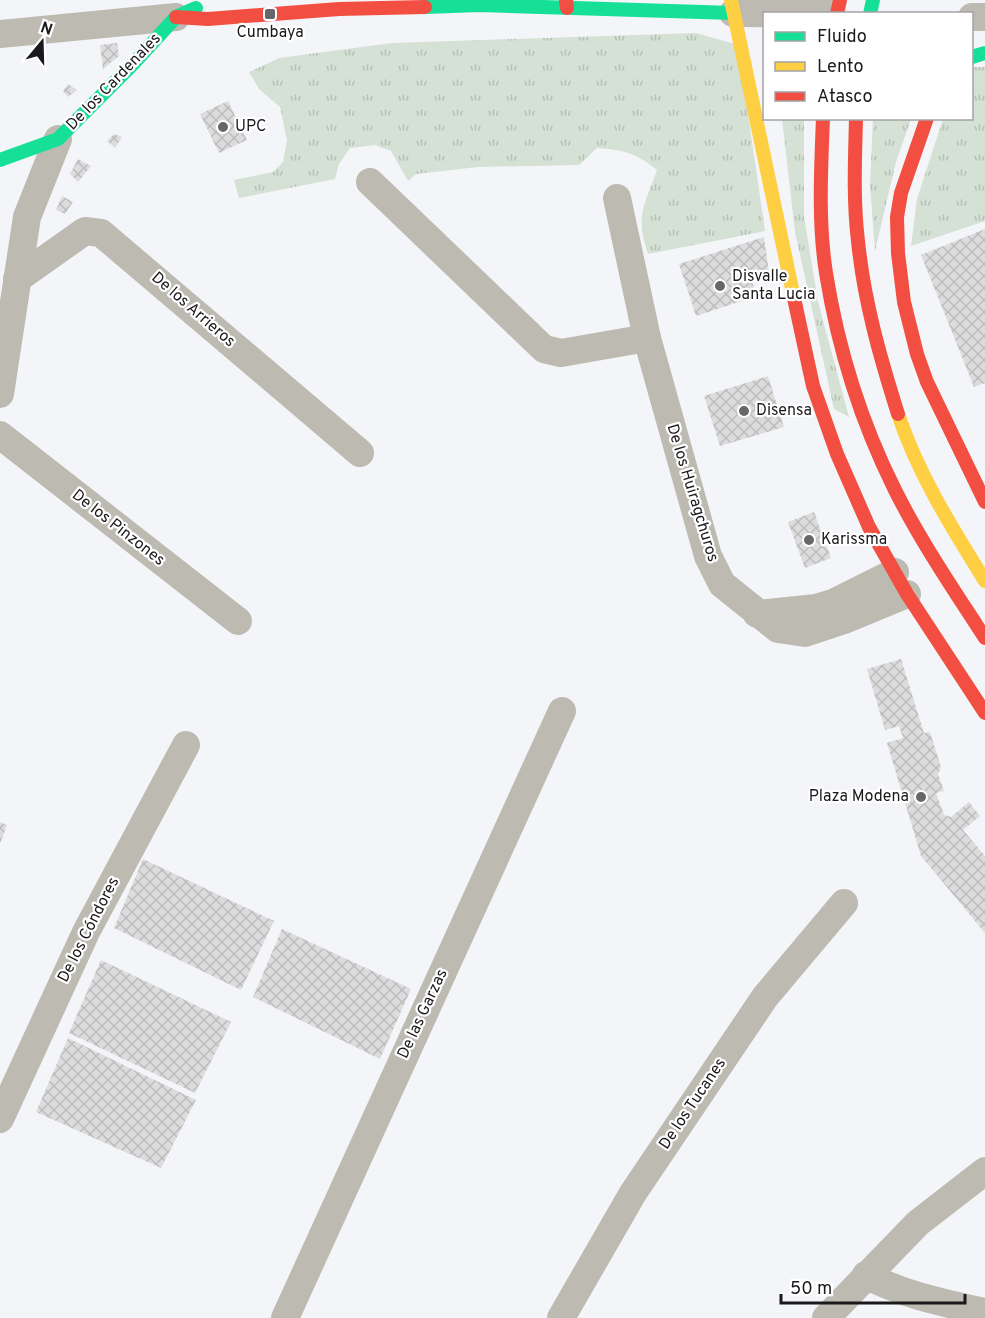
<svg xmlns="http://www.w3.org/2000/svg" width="985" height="1318" viewBox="0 0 985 1318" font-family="Overpass,sans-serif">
	<defs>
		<pattern id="park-tufts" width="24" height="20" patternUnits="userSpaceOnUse" patternTransform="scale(1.5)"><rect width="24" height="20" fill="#d5e1d4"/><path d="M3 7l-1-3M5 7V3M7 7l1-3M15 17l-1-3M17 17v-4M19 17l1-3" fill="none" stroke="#b6c0b5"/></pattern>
		<pattern id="building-cross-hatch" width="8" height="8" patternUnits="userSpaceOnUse" patternTransform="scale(1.5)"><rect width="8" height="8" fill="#dddcdd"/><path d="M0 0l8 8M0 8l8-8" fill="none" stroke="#bdbcbd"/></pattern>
	</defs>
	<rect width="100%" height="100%" fill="#f4f5f8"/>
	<g fill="url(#park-tufts)">
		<path d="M696 33 738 45 765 231 648 254C635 216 644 206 657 170 636 153 624 150 597 148L579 165 478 167 416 174 408 181 391 151 375 145 350 148 339 164 335 179 239 198 234 180 273 172 283 162 287 140 280 107 259 89 249 72 279 58 392 43Z"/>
		<path d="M972 67H985V221L911 246 917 199 943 119 972 118Z"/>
		<path d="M782 119H804V216L818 302 849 417 834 409 795 232Z"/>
		<path d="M873 119H911L896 162 875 251 870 185Z"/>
	</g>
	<g fill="url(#building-cross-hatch)">
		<path d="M117 43 119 56 103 69 100 45Z"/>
		<path d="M68 84 77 90 68 97 63 91Z"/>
		<path d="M228 101 247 140 219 153 200 114Z"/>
		<path d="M114 134 122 137 115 148 107 141Z"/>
		<path d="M78 159 91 166 78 182 70 174Z"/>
		<path d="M62 196 73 202 65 214 56 210Z"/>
		<path d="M985 229V383L974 387 921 255Z"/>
		<path d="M764 237 769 272 750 276 757 296 696 316 679 264Z"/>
		<path d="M768 376 784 427 720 446 704 396Z"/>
		<path d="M814 512 831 558 805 568 788 522Z"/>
		<path d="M901 659 924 733 930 732 941 767 938 774 944 791 936 793 944 815 951 817 969 802 980 816 963 830 985 856V933L921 856 887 743 903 738 899 726 885 730 867 669Z"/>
		<path d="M0 822 7 825 0 844Z"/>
		<path d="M143 859 274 921 241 990 114 928Z"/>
		<path d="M282 929 411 989 380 1059 253 997Z"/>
		<path d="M101 960 231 1022 195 1093 69 1033Z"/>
		<path d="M68 1038 196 1100 161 1168 36 1112Z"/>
	</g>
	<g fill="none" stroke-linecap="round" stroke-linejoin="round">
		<g stroke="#bdbab2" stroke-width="28">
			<path d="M733 13 830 14"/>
			<path d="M972 17H985"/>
			<path d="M0 34 176 17"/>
			<path d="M370 182 544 349 561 353 647 338"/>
			<path d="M617 198 647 338 708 556 722 584 778 629 805 633 844 620 907 594"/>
			<path d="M17 279 85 231 101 233 360 453"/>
			<path d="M0 394 27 217 58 139"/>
			<path d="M0 435 238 621"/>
			<path d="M757 614 816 608 833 603 895 572"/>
			<path d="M0 1119 86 932 186 745"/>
			<path d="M866 1275C903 1295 944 1303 985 1312"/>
			<path d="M285 1318 562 711"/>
			<path d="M561 1318 633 1193 765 997 844 903"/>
			<path d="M826 1318 918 1223 985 1171"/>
		</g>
		<g stroke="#16e098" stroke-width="14">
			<path d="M425 7 480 5 733 13"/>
			<path d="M870 14 873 0"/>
			<path d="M972 57 985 53"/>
			<path d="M0 160 58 139 133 64 176 17 196 8"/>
		</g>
		<g stroke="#ffcf43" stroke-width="14">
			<path d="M731 0 794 298"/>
			<path d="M898 414C918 474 952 528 985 581"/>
		</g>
		<g stroke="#f24e42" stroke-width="14">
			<path d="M566 0 567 8"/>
			<path d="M837 14 840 0"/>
			<path d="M176 17 208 19 339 9 425 7"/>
			<path d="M823 118C821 170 818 222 826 273 838 348 861 422 895 490 921 542 954 590 985 638"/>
			<path d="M856 118C855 159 853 200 858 241 864 301 880 357 898 414"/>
			<path d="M927 118 901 193 897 217 898 253 904 302 917 354 927 382 985 502"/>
			<path d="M794 298 813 386 837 454 869 527 907 594 985 713"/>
		</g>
	</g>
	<g fill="#666769" stroke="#fff" stroke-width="2">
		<rect x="264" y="8" width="12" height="12" rx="3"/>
		<circle cx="223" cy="127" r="6"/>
		<circle cx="720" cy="286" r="6"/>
		<circle cx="744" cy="411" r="6"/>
		<circle cx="809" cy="540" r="6"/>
		<circle cx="921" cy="797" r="6"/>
	</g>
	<g text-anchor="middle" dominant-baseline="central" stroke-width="4.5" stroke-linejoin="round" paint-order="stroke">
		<g font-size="16" fill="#1a1a1c" stroke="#fff" text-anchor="start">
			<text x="270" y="33" text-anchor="middle">Cumbaya</text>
			<text x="235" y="127">UPC</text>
			<text x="732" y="277">Disvalle<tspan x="732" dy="18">Santa Lucia</tspan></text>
			<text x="756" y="411">Disensa</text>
			<text x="821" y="540">Karissma</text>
			<text x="909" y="797" text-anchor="end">Plaza Modena</text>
		</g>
		<g font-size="16" fill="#1a1a1c" stroke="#fff">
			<text transform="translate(114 82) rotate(-46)">De los Cardenales</text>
			<text transform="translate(193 310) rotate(41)">De los Arrieros</text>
			<text transform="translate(692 493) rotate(73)">De los Huiragchuros</text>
			<text transform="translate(118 528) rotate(38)">De los Pinzones</text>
			<text transform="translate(89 930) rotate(-63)">De los Cóndores</text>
			<text transform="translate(423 1014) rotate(-65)">De las Garzas</text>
			<text transform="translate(693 1104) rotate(-56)">De los Tucanes</text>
		</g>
	</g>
	<rect x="763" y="12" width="210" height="108" fill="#ffffff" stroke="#a3a3a4" stroke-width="1.5"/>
	<rect x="775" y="32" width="30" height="9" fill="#16e098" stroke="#a3a3a4" stroke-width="1.5"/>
	<text x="817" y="42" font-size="18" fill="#1a1a1c">Fluido</text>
	<rect x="775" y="62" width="30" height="9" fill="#ffcf43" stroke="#a3a3a4" stroke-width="1.5"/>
	<text x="817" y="72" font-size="18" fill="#1a1a1c">Lento</text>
	<rect x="775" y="92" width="30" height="9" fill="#f24e42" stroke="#a3a3a4" stroke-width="1.5"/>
	<text x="817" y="102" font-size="18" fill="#1a1a1c">Atasco</text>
	<g transform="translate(42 42) rotate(19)" stroke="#ffffff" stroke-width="4.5" paint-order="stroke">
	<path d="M0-4.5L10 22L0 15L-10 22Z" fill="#1a1a1c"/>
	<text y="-9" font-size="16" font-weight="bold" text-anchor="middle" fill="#1a1a1c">N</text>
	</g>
	<path d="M781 1294v9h184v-9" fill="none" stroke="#1a1a1c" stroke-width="3"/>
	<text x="790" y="1294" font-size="18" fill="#1a1a1c" stroke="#ffffff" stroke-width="4.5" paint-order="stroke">50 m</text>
</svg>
